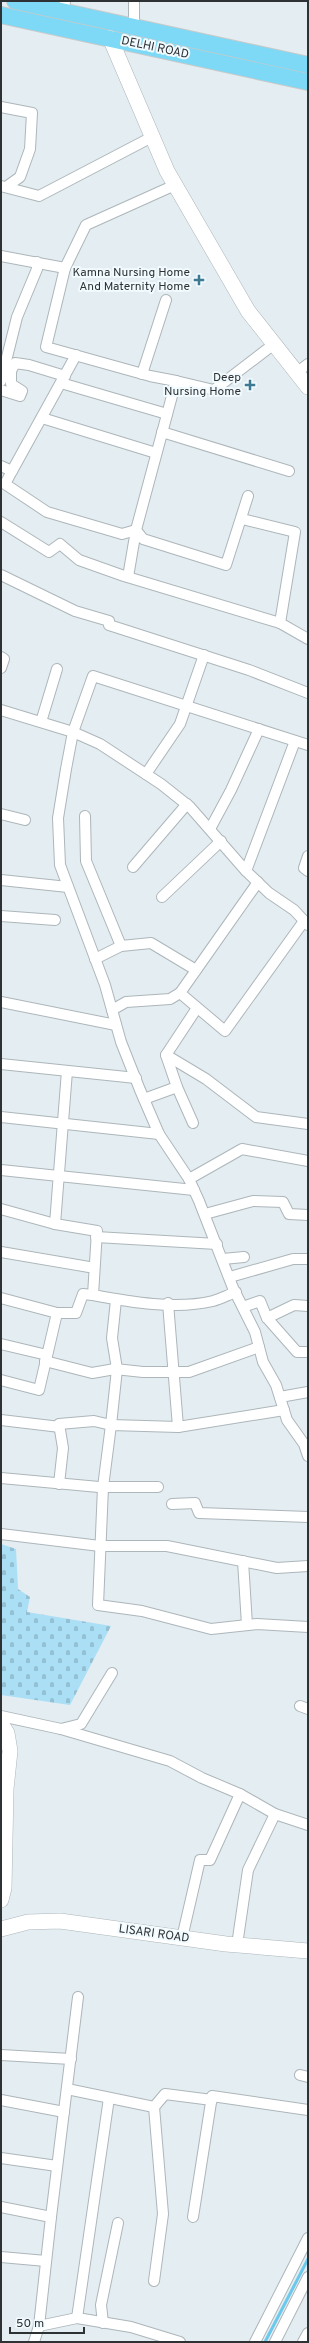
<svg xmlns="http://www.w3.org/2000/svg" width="309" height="2343" viewBox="0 0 309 2343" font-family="Overpass,sans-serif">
	<defs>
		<pattern id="cemetery-stones" width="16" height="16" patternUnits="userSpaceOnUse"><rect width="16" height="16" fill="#aadff5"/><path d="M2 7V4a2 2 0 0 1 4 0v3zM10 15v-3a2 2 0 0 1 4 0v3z" fill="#93c0d3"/></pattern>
	</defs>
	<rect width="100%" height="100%" fill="#e4edf1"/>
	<path fill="url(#cemetery-stones)" d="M1 1544 16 1549 18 1589 30 1597 27 1612 111 1626 70 1705 1 1695Z"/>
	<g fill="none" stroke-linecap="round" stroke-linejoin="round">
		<path stroke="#6bc9ed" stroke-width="3" d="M265 2342 308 2259"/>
		<g stroke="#adb6ba" stroke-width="12">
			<g id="street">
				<path d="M134 1V26"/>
				<path d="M64 11 65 1"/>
				<path d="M1 107 32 113 30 149 20 177 6 187"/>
				<path d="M1 186 39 196 152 137"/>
				<path d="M1 256 65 268 86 225 175 185"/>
				<path d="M65 268 46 347 150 376 176 381"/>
				<path d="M296 373 308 364"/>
				<path d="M142 374 166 300"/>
				<path d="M1 381 17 317 37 269V262"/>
				<path d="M61 383 167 414"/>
				<path d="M1 390 20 396 22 391 11 384V371L15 363 29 365 65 376"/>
				<path d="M42 418 156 453"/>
				<path d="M162 432 289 471"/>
				<path d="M1 466 12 471 76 355"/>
				<path d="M12 471 5 484 47 512 122 534 136 530 143 539 226 565 248 496"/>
				<path d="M242 519 295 532 280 623"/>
				<path d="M1 522 49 552 60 544 79 560 124 576 280 623 308 639"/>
				<path d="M1 575 75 611 109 621V625L249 670 308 693"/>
				<path d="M128 577 136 530 176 381 214 390 274 344"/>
				<path d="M1 657 4 659 1 668"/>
				<path d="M1 710 73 732 100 744 161 784 190 807 246 871 269 893 294 910 308 925"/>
				<path d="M41 722 57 669"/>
				<path d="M308 745 93 676 73 732 66 769 58 818 60 865 105 985 121 1042 140 1090 159 1134 189 1179 199 1201 233 1288 255 1332 263 1362 276 1385 287 1420 304 1444 308 1456"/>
				<path d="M146 774 180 724 204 655"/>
				<path d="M1 814 25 820"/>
				<path d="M85 816 86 861 121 946"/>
				<path d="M210 829 231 790 259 729"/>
				<path d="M308 856 304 868 308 871"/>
				<path d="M133 867 187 804"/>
				<path d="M246 871 295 741"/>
				<path d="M1 880 68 887"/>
				<path d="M258 882 180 993 225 1031 304 921"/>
				<path d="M162 897 221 841"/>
				<path d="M1 916 55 920"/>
				<path d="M95 959 121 946 151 943 196 970"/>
				<path d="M1 1002 116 1025"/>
				<path d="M112 1010 126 1002 170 999 180 993"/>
				<path d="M166 1055 206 1079 256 1117 308 1124"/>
				<path d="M1 1064 136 1078"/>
				<path d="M177 1087 193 1123"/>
				<path d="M144 1099 177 1087 166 1055 197 1008"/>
				<path d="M1 1117 159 1134"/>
				<path d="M1 1170 194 1190"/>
				<path d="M189 1179 242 1149 308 1161"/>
				<path d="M1 1209 55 1224 97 1231 93 1295C130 1302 176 1310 213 1301 220 1299 228 1295 236 1292"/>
				<path d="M205 1214 253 1201 283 1202 289 1214 308 1215"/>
				<path d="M55 1224 67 1071"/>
				<path d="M96 1237 217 1244"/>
				<path d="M1 1252 89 1267"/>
				<path d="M223 1259 244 1257"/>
				<path d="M230 1277 293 1259H308"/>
				<path d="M1 1298 57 1313H76L83 1294 93 1295"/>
				<path d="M168 1303 178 1427"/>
				<path d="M308 1306 294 1305 267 1318 297 1352H308"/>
				<path d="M243 1307 260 1301 267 1318"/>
				<path d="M1 1344 47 1355"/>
				<path d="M45 1361 92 1373 115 1369 143 1372H189L259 1347"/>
				<path d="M1 1380 39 1390 57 1313"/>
				<path d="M280 1397 308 1392"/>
				<path d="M284 1410 178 1427 111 1425 103 1487 98 1605 142 1611 211 1629 257 1624 308 1627"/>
				<path d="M1 1420 60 1427"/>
				<path d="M1 1478 99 1487H158"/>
				<path d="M59 1484 63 1448 59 1424 94 1421 111 1425 117 1369 112 1338 116 1300"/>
				<path d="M172 1504 195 1503 199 1513 308 1517"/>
				<path d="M1 1534 100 1546H167L277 1568 308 1566"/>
				<path d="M243 1561 247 1625"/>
				<path d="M300 1706 308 1709"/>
				<path d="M1 1716 61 1729 170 1761 202 1778 240 1794"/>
				<path d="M61 1729 81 1724 112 1673"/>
				<path d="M275 1814 308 1825"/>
				<path d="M182 1938 200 1860H210L240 1794 275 1814 248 1870 237 1945"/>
				<path d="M1 2055 71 2059"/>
				<path d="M300 2075 308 2077"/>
				<path d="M67 2089 154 2107 165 2094 212 2100"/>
				<path d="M1 2100 64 2112"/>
				<path d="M154 2107 163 2214 154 2281"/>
				<path d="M1 2158 57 2166"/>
				<path d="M1 2207 51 2217 78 1997"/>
				<path d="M193 2217 212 2096 308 2110"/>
				<path d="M1 2257 46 2261"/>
				<path d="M77 2318 109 2098"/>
				<path d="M103 2323 101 2305 118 2223"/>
				<path d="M39 2326 77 2318 131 2327 180 2342"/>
				<path d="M34 2342 39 2326 51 2217"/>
				<path d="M255 2342 308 2238"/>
				<path d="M275 2342 308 2277"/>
				<path d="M303 2342 308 2333"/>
			</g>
		</g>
		<g stroke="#adb6ba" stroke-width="16">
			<g id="secondary">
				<path d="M110 38 167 171 248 311 308 387"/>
				<path d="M1 1723 7 1733 10 1751 6 1789 4 1888 1 1900"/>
				<path d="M1 1929 28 1922 60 1921 226 1944 308 1951"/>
			</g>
		</g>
		<g stroke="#c9caca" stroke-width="18">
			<g id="primary">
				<path d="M15 1 308 65"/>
				<path d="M1 15 308 82"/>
			</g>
		</g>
		<use href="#street" stroke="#fff" stroke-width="10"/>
		<use href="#secondary" stroke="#fff" stroke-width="15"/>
		<use href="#primary" stroke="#7dd9f5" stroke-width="16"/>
	</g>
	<g fill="#3d7990" stroke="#f1fafe" stroke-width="1.5">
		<path d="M197 274h4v4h4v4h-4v4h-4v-4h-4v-4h4z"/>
		<path d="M248 379h4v4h4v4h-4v4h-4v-4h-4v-4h4z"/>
	</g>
	<g text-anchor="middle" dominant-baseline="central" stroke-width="4" stroke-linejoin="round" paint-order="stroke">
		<g font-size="12" fill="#2e3234" stroke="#f1fafe">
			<text transform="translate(155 48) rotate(12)">DELHI ROAD</text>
			<text transform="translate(154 1934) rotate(8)">LISARI ROAD</text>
		</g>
		<g font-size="12" fill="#2e3234" stroke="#f1fafe" text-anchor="end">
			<text x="190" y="273">Kamna Nursing Home<tspan x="190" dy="14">And Maternity Home</tspan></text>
			<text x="241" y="378">Deep<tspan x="241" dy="14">Nursing Home</tspan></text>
		</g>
	</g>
	<rect width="309" height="2343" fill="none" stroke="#2e3234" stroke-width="4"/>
	<path d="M10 2327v6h74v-6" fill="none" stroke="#2e3234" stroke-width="2"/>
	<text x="16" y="2327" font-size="12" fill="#2e3234" stroke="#f1fafe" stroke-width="3" paint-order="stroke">50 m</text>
</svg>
